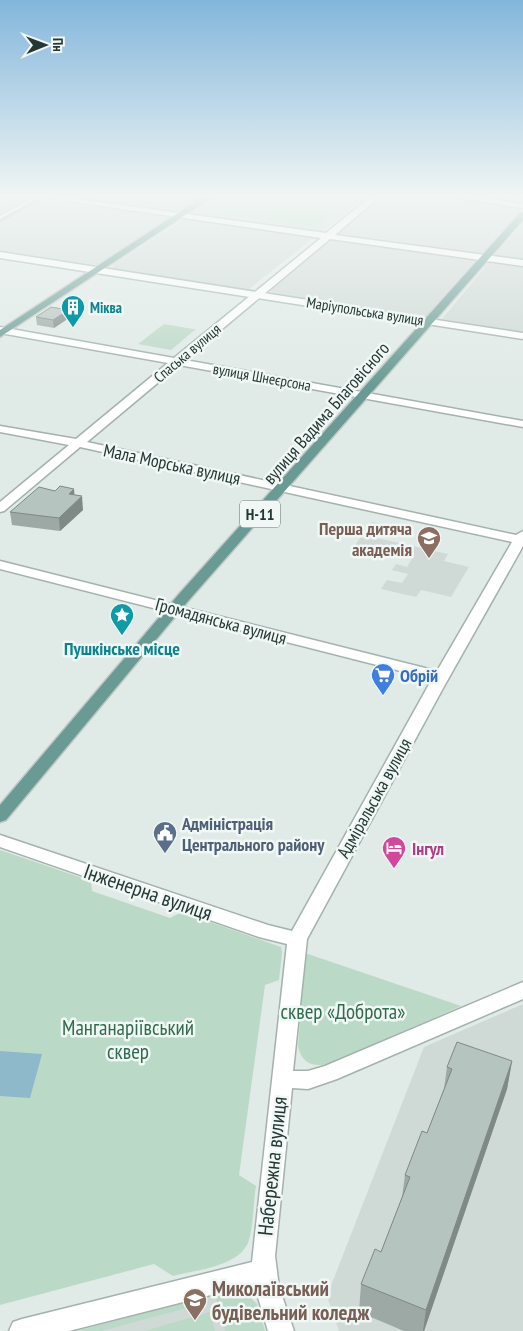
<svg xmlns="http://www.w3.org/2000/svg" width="523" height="1331" viewBox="0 0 523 1331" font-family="'PT Sans Narrow',sans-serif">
	<rect width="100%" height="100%" fill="#e0eae6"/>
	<g fill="#cfd9d6">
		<path d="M0 198H27L31 199 0 216Z"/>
		<path d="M70 198H201L178 213Z"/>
		<path d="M213 198H366L321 232H314L189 215Z"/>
		<path d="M379 198H453L516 206 522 210 481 254 338 234Z"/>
		<path d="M42 200 170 218 103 262 94 265 0 253V223Z"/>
		<path d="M184 220 307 235 312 239 249 289 112 269 114 264Z"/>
		<path d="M523 223V261L494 256Z"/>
		<path d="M331 240 473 258 475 260 426 316 275 294 270 291Z"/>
		<path d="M493 261 523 266V334L442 319 489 262Z"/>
		<path d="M372 522 381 524 372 537 448 554 444 561 469 567 451 597 421 590 416 597 381 589 387 580 402 583 408 574 392 570 396 564 407 567 413 557 392 552 389 556 353 548Z"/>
		<path d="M523 1004V1331H339L327 1296 424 1047Z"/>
		<path d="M230 1290 241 1291 257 1303 265 1331H77Z"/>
	</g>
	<g fill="#bbd9c7">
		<path d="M220 198H252L336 210 315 227 201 211Z"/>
		<path d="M164 324 193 329H196L171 350 138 344Z"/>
		<path d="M0 850 91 881 92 891 170 918 182 912 281 947 282 953 279 980 265 985 239 1175 256 1186C253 1203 254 1226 248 1243 237 1267 195 1270 173 1276L154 1264 0 1305Z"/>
		<path d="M305 953 461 1006 329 1064C312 1067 303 1064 298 1047Z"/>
		<path d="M230 1290C257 1293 258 1308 265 1331H225L215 1294Z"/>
		<path d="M205 1297 209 1302 101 1331H77Z"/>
		<path d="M210 1312 215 1331H145Z"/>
	</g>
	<path fill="#8db9ca" d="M0 1051 42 1054 30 1098 0 1096Z"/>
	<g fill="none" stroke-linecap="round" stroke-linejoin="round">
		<g stroke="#a4b1ad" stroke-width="3">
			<g id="street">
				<path d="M32 198H42L0 221V216Z"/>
				<path d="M46 198H70L326 233 369 198H378L335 235 523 260V266L330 239 185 360 523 421V427L179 365 87 442 516 535 523 531V546L442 690 307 939 293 1071H308L325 1066 523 982V999L337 1079 308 1089 292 1088 275 1256 279 1287 294 1331H268L254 1284 69 1331H9L13 1322 22 1319 252 1262 287 944 259 937 0 847V835L268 925 292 931 432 679 0 569V561L437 671 512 542 80 447 4 511 0 512V502L69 445 0 432V426L76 439 168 363 0 333V327L174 358 321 238Z"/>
				<path d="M460 198H484L523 204V208Z"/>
				<path d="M430 319 523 333V339L427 324 425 322Z"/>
			</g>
		</g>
		<g stroke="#a1b4af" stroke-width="3">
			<path id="secondary" d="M0 252 430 319 435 322 430 325 0 258Z"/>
		</g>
		<g stroke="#c1c7c6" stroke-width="3">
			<g id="primary">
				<path d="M201 198H211L0 337V330Z"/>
				<path d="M520 213H523V220L189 600 6 820 0 822V805L179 594Z"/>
			</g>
		</g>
		<use href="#street" fill="#fff" fill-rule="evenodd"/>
		<use href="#secondary" fill="#fff" fill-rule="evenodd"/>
		<use href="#primary" fill="#699b94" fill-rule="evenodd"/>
		<path stroke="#5d7470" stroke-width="1" d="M0 220 40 198"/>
	</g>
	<g fill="#9da9a5">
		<path d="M68 310 69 318 54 328 37 325 36 317Z"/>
		<path d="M74 489V495L83 510 60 531 12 525 10 512Z"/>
		<path d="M512 1061 507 1089 424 1331H404L359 1312 361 1284 381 1252 402 1197 405 1175 427 1133 444 1089 447 1067Z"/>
	</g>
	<g fill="#7f8986">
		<path d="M68 310 69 318 54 328 53 320Z"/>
		<path d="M74 489 75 502 82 496 83 510 60 531 59 518 69 494Z"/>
		<path d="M512 1061 507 1089 424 1331H423L426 1310Z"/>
	</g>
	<g fill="#b6c4c0" stroke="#7f8986">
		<path d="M51 307 68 310 53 320 36 317Z"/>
		<path d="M60 486 74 489 69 494 82 496 59 518 10 512 39 487 55 491Z"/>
		<path d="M457 1042 512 1061 426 1310 361 1284 375 1249 381 1252 410 1177 405 1175 422 1131 427 1133 452 1069 447 1067Z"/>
	</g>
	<linearGradient id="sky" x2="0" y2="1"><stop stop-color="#83b6dc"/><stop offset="0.51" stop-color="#f1f6f4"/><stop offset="1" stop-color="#f1f6f4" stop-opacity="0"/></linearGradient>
	<rect width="523" height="385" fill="url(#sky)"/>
	<defs>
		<g id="building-pin" transform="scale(1.25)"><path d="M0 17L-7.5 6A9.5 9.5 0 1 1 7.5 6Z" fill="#0f9aa8" stroke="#f0f7f4"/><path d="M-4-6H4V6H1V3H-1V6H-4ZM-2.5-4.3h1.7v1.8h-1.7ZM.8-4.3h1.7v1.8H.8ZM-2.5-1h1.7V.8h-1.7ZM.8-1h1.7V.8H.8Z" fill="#fff"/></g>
		<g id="school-pin" transform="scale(1.25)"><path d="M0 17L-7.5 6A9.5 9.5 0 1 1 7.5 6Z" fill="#8d6e63" stroke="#f0f7f4"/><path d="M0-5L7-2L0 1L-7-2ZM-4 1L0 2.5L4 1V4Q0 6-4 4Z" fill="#fff"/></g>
		<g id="sight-pin" transform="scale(1.25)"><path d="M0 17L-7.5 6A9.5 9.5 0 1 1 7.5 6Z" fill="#0f9aa8" stroke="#f0f7f4"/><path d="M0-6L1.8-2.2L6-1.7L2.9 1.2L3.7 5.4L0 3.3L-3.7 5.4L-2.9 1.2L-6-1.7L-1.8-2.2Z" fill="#fff"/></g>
		<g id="supermarket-pin" transform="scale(1.25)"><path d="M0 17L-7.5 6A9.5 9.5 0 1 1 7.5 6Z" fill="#3f7fe0" stroke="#f0f7f4"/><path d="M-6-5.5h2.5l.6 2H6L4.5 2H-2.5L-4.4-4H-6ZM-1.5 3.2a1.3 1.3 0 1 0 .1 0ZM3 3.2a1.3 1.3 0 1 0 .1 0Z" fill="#fff"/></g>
		<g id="civic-pin" transform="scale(1.25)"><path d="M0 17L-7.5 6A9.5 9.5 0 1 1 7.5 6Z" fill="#5c6f8a" stroke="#f0f7f4"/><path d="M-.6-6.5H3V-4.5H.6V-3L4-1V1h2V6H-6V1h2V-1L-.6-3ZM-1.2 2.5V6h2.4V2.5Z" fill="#fff"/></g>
		<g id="hotel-pin" transform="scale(1.25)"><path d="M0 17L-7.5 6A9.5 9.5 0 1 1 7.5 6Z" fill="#d1479c" stroke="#f0f7f4"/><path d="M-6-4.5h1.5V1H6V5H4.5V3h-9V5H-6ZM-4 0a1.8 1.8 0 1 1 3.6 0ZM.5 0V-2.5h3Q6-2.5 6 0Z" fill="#fff"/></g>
		<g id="university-pin" transform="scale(1.25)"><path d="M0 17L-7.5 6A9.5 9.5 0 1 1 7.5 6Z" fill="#8d6e63" stroke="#f0f7f4"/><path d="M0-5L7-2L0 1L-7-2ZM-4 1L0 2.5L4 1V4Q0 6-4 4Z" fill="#fff"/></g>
	</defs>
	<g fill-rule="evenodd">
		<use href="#building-pin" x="73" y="307"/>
		<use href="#school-pin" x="429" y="538"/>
		<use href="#sight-pin" x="122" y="615"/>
		<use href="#supermarket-pin" x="383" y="675"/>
		<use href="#civic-pin" x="165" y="833"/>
		<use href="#hotel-pin" x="394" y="848"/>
		<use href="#university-pin" x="195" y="1300"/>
	</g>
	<g text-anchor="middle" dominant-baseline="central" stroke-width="5" stroke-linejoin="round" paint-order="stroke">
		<g font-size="15" font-weight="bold" fill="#0d838f" stroke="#f0f7f4" text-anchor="start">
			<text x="90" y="307">Міква</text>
		</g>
		<g font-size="15" fill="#233835" stroke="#f0f7f4">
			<text transform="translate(365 311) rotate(9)">Маріупольська вулиця</text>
			<text transform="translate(187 353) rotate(-40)">Спаська вулиця</text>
			<text transform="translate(262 377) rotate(10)">вулиця Шнеєрсона</text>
		</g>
		<rect fill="#f0f7f4" stroke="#60716e" stroke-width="1" x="240" y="500.5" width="40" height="27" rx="4"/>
		<g font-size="16" font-weight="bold" fill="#233835">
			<text x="260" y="514">Н-11</text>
		</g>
		<g font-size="18" fill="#233835" stroke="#f0f7f4">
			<text transform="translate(326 413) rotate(-49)">вулиця Вадима Благовісного</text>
			<text transform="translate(172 464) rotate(12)">Мала Морська вулиця</text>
			<text transform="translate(221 621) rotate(15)">Громадянська вулиця</text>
			<text transform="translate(374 798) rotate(-61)">Адміральська вулиця</text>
		</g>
		<g font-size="18" font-weight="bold" fill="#785e54" stroke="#f0f7f4" text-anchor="end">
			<text x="412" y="528">Перша дитяча<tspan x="412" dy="21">академія</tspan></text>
		</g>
		<g font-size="18" font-weight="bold" fill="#0d838f" stroke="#f0f7f4">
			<text x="122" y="648">Пушкінське місце</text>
		</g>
		<g font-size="18" font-weight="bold" fill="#366cbe" stroke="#f0f7f4" text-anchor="start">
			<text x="400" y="675">Обрій</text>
		</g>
		<g font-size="18" font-weight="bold" fill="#4e5e75" stroke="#f0f7f4" text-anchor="start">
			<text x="182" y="823">Адміністрація<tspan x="182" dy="21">Центрального району</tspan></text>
		</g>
		<g font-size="18" font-weight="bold" fill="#b23c85" stroke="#f0f7f4" text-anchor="start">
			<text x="412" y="848">Інгул</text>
		</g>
		<g font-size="21" fill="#233835" stroke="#f0f7f4">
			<text transform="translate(148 892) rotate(19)">Інженерна вулиця</text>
			<text transform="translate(272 1166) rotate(-84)">Набережна вулиця</text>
		</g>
		<g font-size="21" fill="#316b4e" stroke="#f0f7f4">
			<text x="343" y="1011">сквер «Доброта»</text>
			<text x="128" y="1027">Манганаріївський<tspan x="128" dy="24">сквер</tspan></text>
		</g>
		<g font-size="21" font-weight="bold" fill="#785e54" stroke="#f0f7f4" text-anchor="start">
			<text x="212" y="1288">Миколаївський<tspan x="212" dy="24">будівельний коледж</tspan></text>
		</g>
	</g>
	<g transform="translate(45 45) rotate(89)" stroke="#f0f7f4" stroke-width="4" paint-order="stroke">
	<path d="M0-4L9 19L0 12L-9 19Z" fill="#233835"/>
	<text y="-8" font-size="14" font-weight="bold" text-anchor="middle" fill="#233835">Пн</text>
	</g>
</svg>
